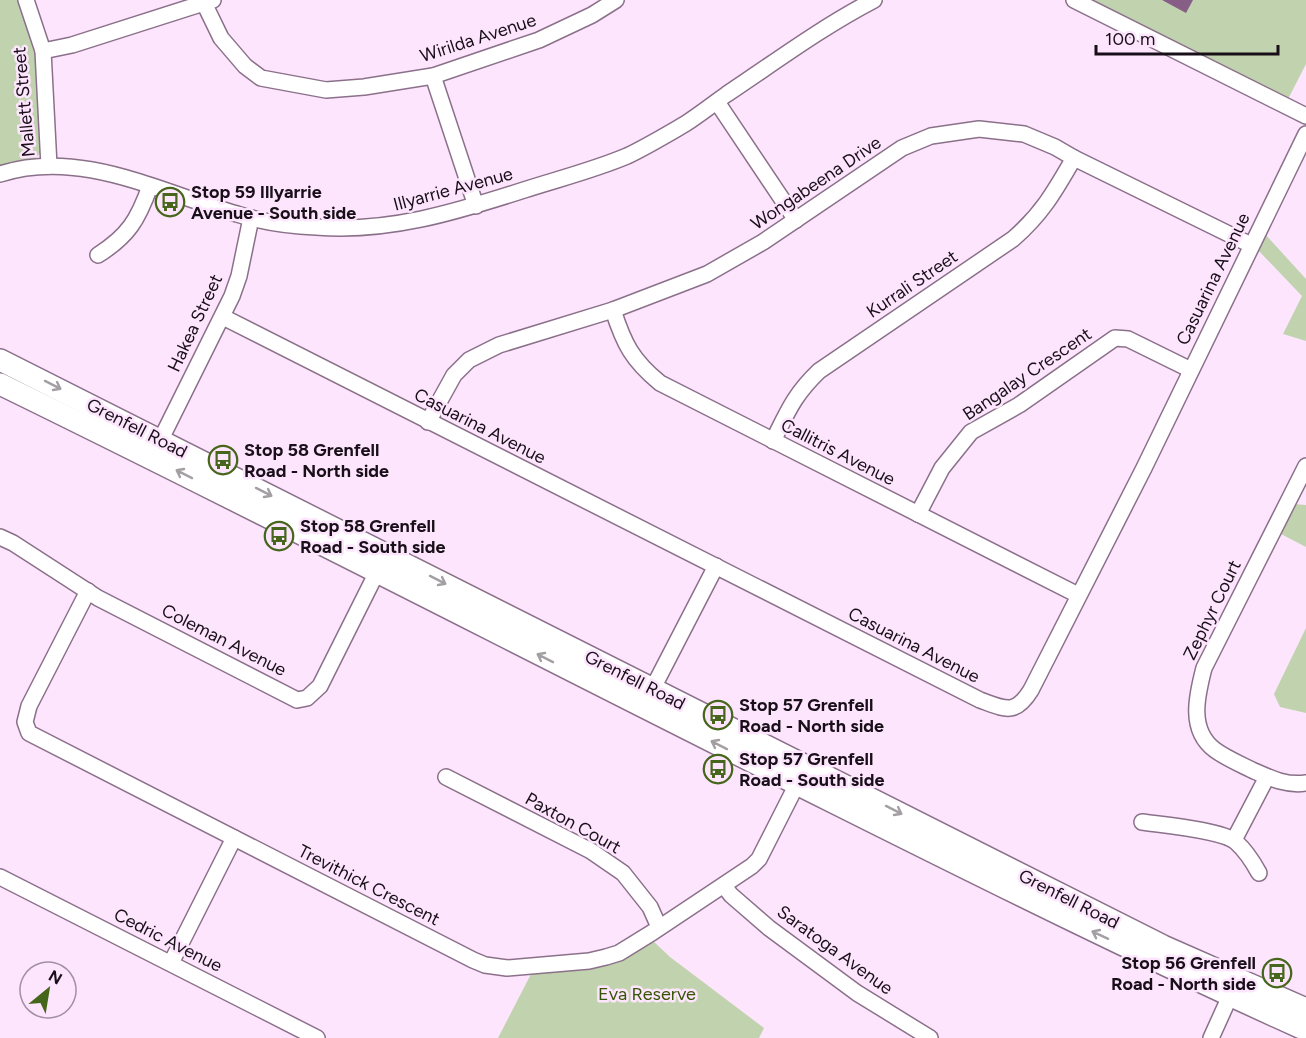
<svg xmlns="http://www.w3.org/2000/svg" width="1306" height="1038" viewBox="0 0 1306 1038" font-family="Figtree,sans-serif">
	<rect width="100%" height="100%" fill="#fde6fd"/>
	<g fill="#c0d3ae">
		<path d="M0 0H18L34 47 37 62 43 151 34 159 0 167Z"/>
		<path d="M1074 0H1306V64L1285 105Z"/>
		<path d="M1265 234 1306 279V341L1283 334 1302 296 1257 249Z"/>
		<path d="M1293 504 1306 505V547L1277 532Z"/>
		<path d="M1306 628V713L1280 707 1274 694Z"/>
		<path d="M652 940 670 957 764 1028 759 1038H498L531 974 586 970 622 959Z"/>
	</g>
	<path fill="#875f86" d="M1162 0H1193L1186 13Z"/>
	<g fill="none" stroke-linecap="round" stroke-linejoin="round">
		<g stroke="#8b708a" stroke-width="18">
			<g id="street">
				<path d="M26 0 43 51 49 166"/>
				<path d="M1074 0 1306 116"/>
				<path d="M204 3 221 38 245 66 261 78 326 90 364 87 433 76 539 40 592 15 616 0"/>
				<path d="M43 51 72 45 213 0"/>
				<path d="M433 76 476 206"/>
				<path d="M717 102 796 220"/>
				<path d="M0 174C81 148 161 193 237 214 262 222 290 226 316 227 388 233 456 212 524 190 558 179 594 170 627 156 646 147 666 135 685 124 699 115 713 104 727 94 775 62 822 27 874 0"/>
				<path d="M98 255C128 236 138 220 150 186"/>
				<path d="M613 310C624 344 632 360 660 383L1078 595"/>
				<path d="M223 317 980 700C1005 709 1015 716 1031 690L1144 468 1306 134"/>
				<path d="M428 422 454 375 469 360 499 345 613 310 707 274 763 242 902 148 931 136 979 129 1024 134 1055 147 1074 158 1251 245"/>
				<path d="M161 439 232 296 239 276 251 218"/>
				<path d="M773 441C788 411 794 395 819 371L1013 239C1042 214 1055 191 1074 158"/>
				<path d="M1306 466 1204 668C1197 695 1188 730 1215 750 1226 758 1240 764 1252 770 1270 778 1286 786 1306 783"/>
				<path d="M918 514 942 468 971 432 1019 405 1115 338 1128 339 1191 370"/>
				<path d="M0 537 13 543 98 598 297 700 307 698 320 686 377 572"/>
				<path d="M88 591 29 706 25 722 29 733 473 960 485 965 507 968 589 961 606 957 619 953 653 932 752 866 759 859 797 784"/>
				<path d="M653 688 716 566"/>
				<path d="M446 777 591 851 623 873 650 907 659 927"/>
				<path d="M1142 822C1163 825 1222 830 1236 842 1245 850 1253 862 1259 873"/>
				<path d="M1234 840 1267 777"/>
				<path d="M0 877 317 1038"/>
				<path d="M724 886 731 895 769 928 857 993 930 1038"/>
				<path d="M171 963 234 838"/>
				<path d="M1211 1038 1230 996"/>
			</g>
		</g>
		<g stroke="#8b708a" stroke-width="24">
			<g id="secondary">
				<path d="M0 360 1163 946 1306 1009"/>
				<path d="M0 384C279 520 554 663 831 801 989 880 1146 958 1306 1030"/>
			</g>
		</g>
		<use href="#street" stroke="#fff" stroke-width="15"/>
		<use href="#secondary" stroke="#fff" stroke-width="21"/>
	</g>
	<defs><path id="oneway-shaft" d="M-6 0H5M1.5-3L5.5 0L1.5 3" fill="none" stroke-width="1.6" stroke-linecap="round" stroke-linejoin="round" transform="scale(1.5)"/></defs>
	<g stroke="#a39fa3">
		<use href="#oneway-shaft" transform="translate(53 385) rotate(27)"/>
		<use href="#oneway-shaft" transform="translate(184 474) rotate(-153)"/>
		<use href="#oneway-shaft" transform="translate(264 492) rotate(27)"/>
		<use href="#oneway-shaft" transform="translate(438 580) rotate(27)"/>
		<use href="#oneway-shaft" transform="translate(545 658) rotate(-153)"/>
		<use href="#oneway-shaft" transform="translate(719 745) rotate(-153)"/>
		<use href="#oneway-shaft" transform="translate(894 810) rotate(27)"/>
		<use href="#oneway-shaft" transform="translate(1100 935) rotate(-155)"/>
	</g>
	<defs>
		<g id="bus-ring" transform="scale(1.5)"><circle r="9.5" fill="#fde6fd" stroke="#46661b" stroke-width="1.5"/><path d="M-5-6H5V4H4V6H2V4H-2V6H-4V4H-5ZM-3.5-4V0h7V-4ZM-3.5 1.2v1.5H-2V1.2ZM2 1.2v1.5H3.5V1.2Z" fill="#46661b"/></g>
	</defs>
	<g fill-rule="evenodd">
		<use href="#bus-ring" x="170" y="202"/>
		<use href="#bus-ring" x="223" y="460"/>
		<use href="#bus-ring" x="279" y="536"/>
		<use href="#bus-ring" x="718" y="715"/>
		<use href="#bus-ring" x="718" y="769"/>
		<use href="#bus-ring" x="1277" y="973"/>
	</g>
	<g text-anchor="middle" dominant-baseline="central" stroke-width="5" stroke-linejoin="round" paint-order="stroke">
		<g font-size="18" fill="#190f19" stroke="#fde6fd">
			<text transform="translate(478 38) rotate(-18)">Wirilda Avenue</text>
			<text transform="translate(24 102) rotate(-95)">Mallett Street</text>
			<text transform="translate(816 183) rotate(-34)">Wongabeena Drive</text>
			<text transform="translate(453 189) rotate(-15)">Illyarrie Avenue</text>
			<text transform="translate(1213 279) rotate(-64)">Casuarina Avenue</text>
			<text transform="translate(912 284) rotate(-34)">Kurrali Street</text>
			<text transform="translate(195 323) rotate(-65)">Hakea Street</text>
			<text transform="translate(1027 374) rotate(-34)">Bangalay Crescent</text>
			<text transform="translate(480 426) rotate(27)">Casuarina Avenue</text>
			<text transform="translate(137 428) rotate(27)">Grenfell Road</text>
			<text transform="translate(838 452) rotate(27)">Callitris Avenue</text>
			<text transform="translate(1212 610) rotate(-64)">Zephyr Court</text>
			<text transform="translate(224 640) rotate(27)">Coleman Avenue</text>
			<text transform="translate(914 645) rotate(27)">Casuarina Avenue</text>
			<text transform="translate(635 680) rotate(27)">Grenfell Road</text>
			<text transform="translate(573 823) rotate(29)">Paxton Court</text>
			<text transform="translate(369 885) rotate(27)">Trevithick Crescent</text>
			<text transform="translate(1069 899) rotate(27)">Grenfell Road</text>
			<text transform="translate(168 940) rotate(27)">Cedric Avenue</text>
			<text transform="translate(835 950) rotate(36)">Saratoga Avenue</text>
		</g>
		<g font-size="18" font-weight="bold" fill="#190f19" stroke="#fde6fd" text-anchor="start">
			<text x="191" y="192">Stop 59 Illyarrie<tspan x="191" dy="21">Avenue - South side</tspan></text>
			<text x="244" y="450">Stop 58 Grenfell<tspan x="244" dy="21">Road - North side</tspan></text>
			<text x="300" y="526">Stop 58 Grenfell<tspan x="300" dy="21">Road - South side</tspan></text>
			<text x="739" y="705">Stop 57 Grenfell<tspan x="739" dy="21">Road - North side</tspan></text>
			<text x="739" y="759">Stop 57 Grenfell<tspan x="739" dy="21">Road - South side</tspan></text>
			<text x="1256" y="963" text-anchor="end">Stop 56 Grenfell<tspan x="1256" dy="21">Road - North side</tspan></text>
		</g>
		<g font-size="18" fill="#365405" stroke="#fde6fd">
			<text x="647" y="994">Eva Reserve</text>
		</g>
	</g>
	<g transform="translate(48 990) rotate(30)"><circle r="28" fill="#fde6fd" stroke="#a290a2" stroke-width="1.5"/>
	<path d="M0-4.5L10 22L0 15L-10 22Z" fill="#46661b"/>
	<text y="-9" font-size="16" font-weight="bold" text-anchor="middle" fill="#190f19">N</text>
	</g>
	<path d="M1096 45v9h182v-9" fill="none" stroke="#190f19" stroke-width="3"/>
	<text x="1105" y="45" font-size="18" fill="#190f19" stroke="#fde6fd" stroke-width="4.5" paint-order="stroke">100 m</text>
</svg>
